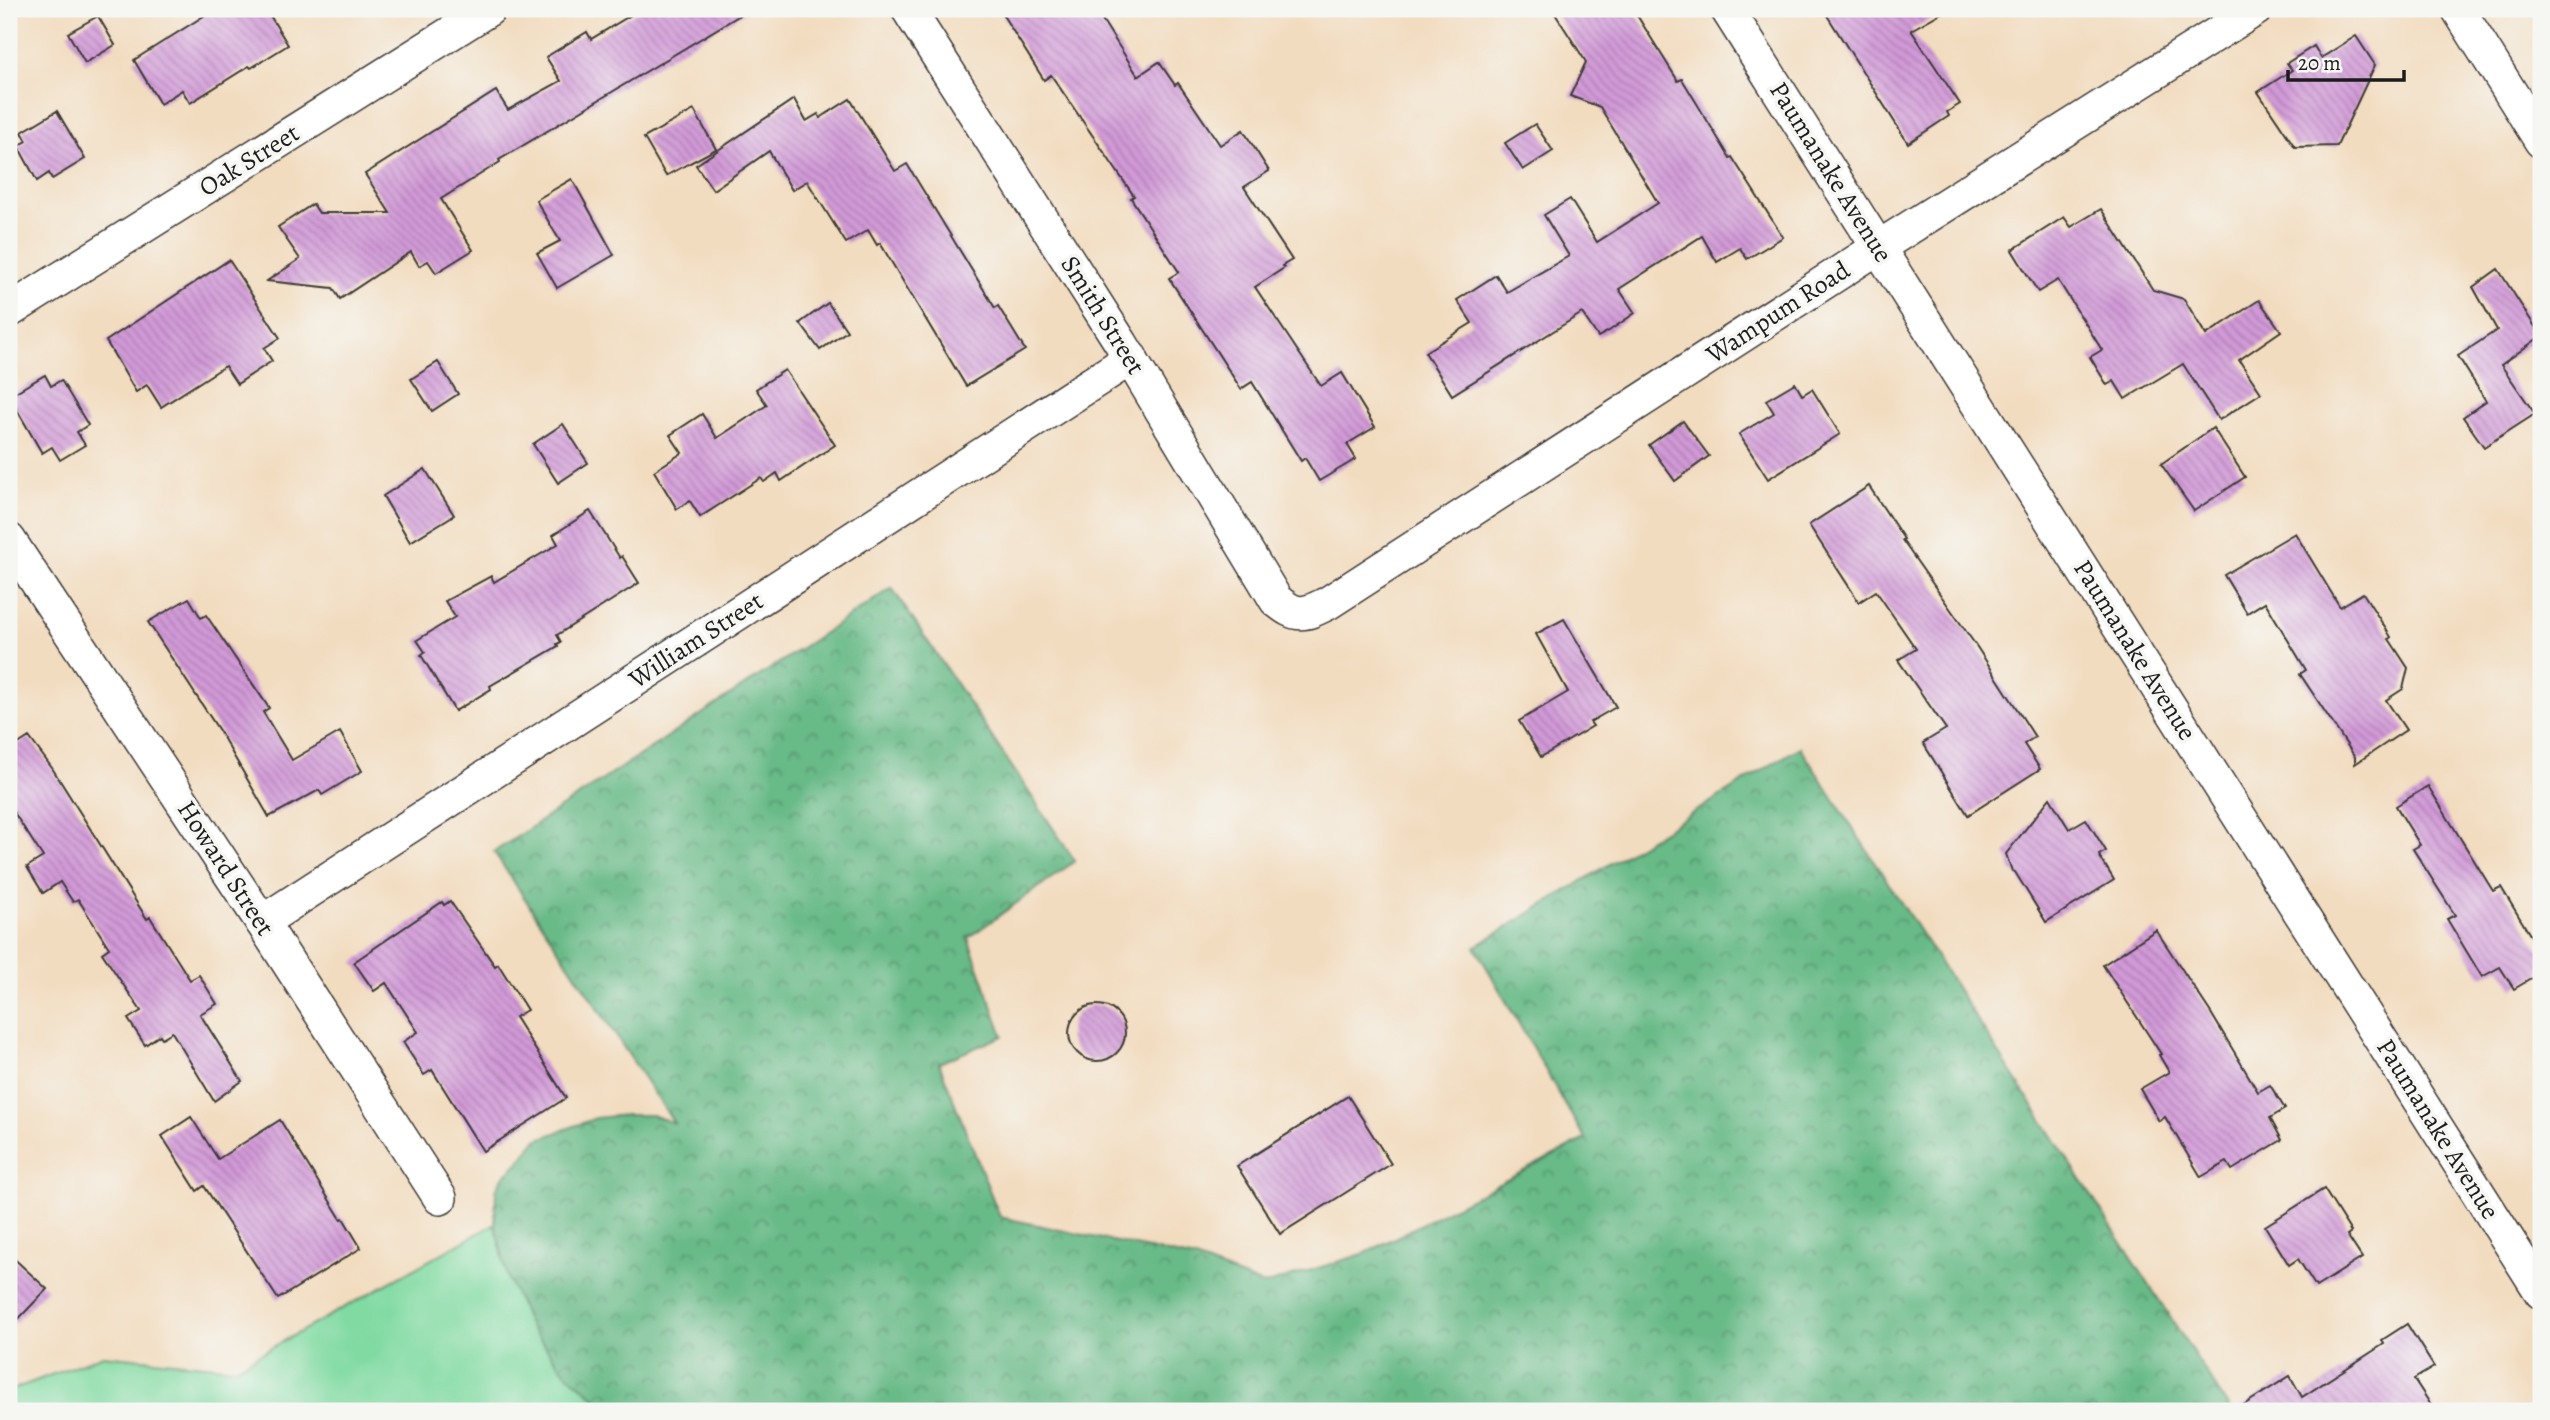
<svg xmlns="http://www.w3.org/2000/svg" width="2550" height="1420" viewBox="0 0 2550 1420" font-family="Alegreya,serif">
	<defs>
		<pattern id="forest-crowns" width="20" height="18" patternUnits="userSpaceOnUse" patternTransform="scale(1.75)"><rect width="20" height="18" fill="#68ba87"/><path d="M2 6a3 3 0 1 1 6 0M12 15a3 3 0 1 1 6 0" fill="none" stroke="#55966e"/></pattern>
		<pattern id="building-back-hatch" width="6" height="6" patternUnits="userSpaceOnUse" patternTransform="scale(1.75)"><rect width="6" height="6" fill="#d29ad8"/><path d="M-1 5l2 2M0 0l6 6M5-1l2 2" fill="none" stroke="#aa7dae"/></pattern>
	</defs>
	<rect width="100%" height="100%" fill="#f6f6f2"/>
	<filter id="ink" filterUnits="userSpaceOnUse"><feTurbulence type="fractalNoise" baseFrequency=".0143" numOctaves="2"/><feDisplacementMap in="SourceGraphic" scale="14" xChannelSelector="R" yChannelSelector="G"/><feConvolveMatrix kernelMatrix="1 2 1 2 8 2 1 2 1" color-interpolation-filters="sRGB"/></filter>
	<filter id="wash" filterUnits="userSpaceOnUse"><feTurbulence type="fractalNoise" baseFrequency=".00686" numOctaves="4" result="noise"/><feDisplacementMap in="SourceGraphic" scale="28" xChannelSelector="R" yChannelSelector="G"/><feGaussianBlur stdDeviation="1.57" result="paint"/><feColorMatrix in="noise" values="0 0 0 0 0 0 0 0 0 0 0 0 0 0 0 0 0 1.4 0 .05"/><feComposite in="paint" operator="in"/></filter>
	<g filter="url(#wash)">
		<rect width="100%" height="100%" fill="#f2dcbf"/>
		<path fill="#80daa1" stroke="#4e7b5e" stroke-width="2" d="M495 1224 507 1275 603 1404 674 1411H9V1391L103 1355 235 1368Z"/>
		<path fill="url(#forest-crowns)" stroke="#426b52" stroke-width="2" d="M892 588 1075 861 968 938 1003 1036 939 1063 1000 1217 1195 1259 1264 1285 1366 1253 1585 1139 1475 947 1800 747 2231 1411H674L603 1404 567 1374 530 1327 507 1275 495 1224 496 1190 503 1177 519 1162 536 1140 596 1118 625 1115H652L674 1123 494 852Z"/>
		<g id="blocks">
			<g fill="url(#building-back-hatch)">
				<path d="M215 9H266L288 45 251 68 249 66 190 103 182 90 160 104 134 60Z"/>
				<path d="M641 9H750L499 160 500 162 441 199 473 250 436 273 428 261 419 266 411 252 340 299 333 288 267 281 300 259 278 227 313 204 319 213H390L365 174 496 91 508 110 561 81 546 57 587 32 591 39Z"/>
				<path d="M999 9H1078L1083 18 1096 10 1138 76 1159 62 1175 85 1178 83 1220 145 1243 130 1269 171 1244 187 1292 260 1282 266 1284 268 1255 287 1321 386 1342 373 1375 427 1347 444 1356 459 1319 481 1305 458 1301 461 1252 382 1241 389 1169 278 1179 272 1131 198 1134 196 1051 75 1044 80Z"/>
				<path d="M1552 9H1633L1678 81 1682 79 1730 158 1732 157 1783 237 1747 259 1740 248 1717 262 1702 236 1619 289 1635 313 1609 331 1598 337 1582 313 1452 395 1425 352 1472 323 1457 300 1496 275 1507 292 1569 256 1544 215 1570 199 1597 242 1658 203 1600 107 1570 96 1586 62Z"/>
				<path d="M1823 9H1948L1911 30 1960 104 1947 112 1949 116 1908 143Z"/>
				<path d="M98 16 115 45 85 63 68 33Z"/>
				<path d="M2356 36 2375 65 2337 146 2295 147 2258 92 2292 70 2287 63 2314 46 2321 58Z"/>
				<path d="M794 99 806 121 818 114 820 118 850 99 895 171 907 164 995 308 998 306 1025 350 966 386 880 243 877 245 868 230 846 243 807 181 792 190 769 151 713 190 696 165Z"/>
				<path d="M694 110 716 149 666 176 644 138Z"/>
				<path d="M57 111 85 159 52 179 49 173 37 181 18 146 27 141 22 132Z"/>
				<path d="M1535 124 1553 151 1523 170 1505 143Z"/>
				<path d="M572 179 614 255 557 288 537 253 560 241 536 200Z"/>
				<path d="M2101 209 2153 290 2184 299 2206 335 2259 300 2281 331 2239 360 2261 393 2219 420 2183 364 2125 399 2114 381 2107 385 2090 357 2102 350 2058 280 2038 292 2012 250 2064 217 2071 227Z"/>
				<path d="M229 260 280 338 264 348 272 361 237 384 225 366 161 407 147 385 136 392 106 341Z"/>
				<path d="M2498 269 2541 336 2501 365 2535 414 2484 447 2463 417 2486 401 2458 356 2497 330 2473 287Z"/>
				<path d="M828 303 847 331 820 350 800 323Z"/>
				<path d="M438 362 458 394 432 411 411 379Z"/>
				<path d="M785 370 835 445 781 481 777 473 764 482 761 478 700 517 690 501 677 509 654 471 682 453 670 435 702 414 717 438 767 405 756 389Z"/>
				<path d="M45 375 51 386 61 380 88 425 77 432 85 445 60 460 52 447 42 453 9 396Z"/>
				<path d="M1795 383 1802 395 1812 389 1840 434 1768 479 1739 434 1774 413 1766 400Z"/>
				<path d="M1683 421 1709 456 1675 481 1649 445Z"/>
				<path d="M563 424 588 463 558 483 533 444Z"/>
				<path d="M2213 428 2245 477 2194 511 2161 464Z"/>
				<path d="M425 469 454 515 410 542 383 496Z"/>
				<path d="M1869 486 1904 539 1902 540 1977 647 2035 737 2024 744 2040 769 1968 815 1923 743 1946 729 1898 660 1916 649 1876 591 1859 602 1809 525Z"/>
				<path d="M590 511 620 558 622 556 639 583 557 635 561 642 557 644 558 646 490 686 491 689 455 711 421 655 425 652 417 640 455 617 445 601 491 576 494 582 558 544 553 535Z"/>
				<path d="M2295 533 2340 607 2363 593 2391 637 2389 639 2408 668 2403 689 2386 700 2406 730 2355 764V757L2300 674 2306 670 2265 602 2247 613 2224 575Z"/>
				<path d="M189 598 201 618 206 615 269 708 263 712 292 760 340 732 362 771 322 795 319 790 269 817 220 732 148 622Z"/>
				<path d="M1564 619 1616 707 1590 722 1593 726 1541 757 1519 721 1568 692 1536 634Z"/>
				<path d="M29 737 52 768 147 919 150 917 190 980 199 975 217 1004 200 1014 242 1081 214 1101 172 1032 162 1038 160 1035 145 1045 128 1019 141 1011 102 953 109 948 78 899 73 902 60 882 43 893 27 867 43 857 9 805V750Z"/>
				<path d="M2428 786 2493 891 2501 887 2541 953V973L2514 989 2500 967 2482 977 2447 919 2455 915 2413 849 2420 845 2396 806Z"/>
				<path d="M2050 798 2069 829 2086 819 2106 851 2099 855 2114 880 2046 922 2015 872 2012 871 2006 854Z"/>
				<path d="M450 901 495 966 498 964 527 1010 515 1017 566 1098 483 1151 432 1070 424 1075 403 1042 418 1032 386 983 374 991 354 962 442 902 444 905Z"/>
				<path d="M2156 930 2211 1013 2258 1092 2270 1085 2285 1109 2270 1118 2282 1140 2232 1170 2227 1162 2201 1177 2165 1117 2159 1121 2140 1089 2169 1072 2159 1055 2161 1054 2103 965Z"/>
				<circle cx="1097" cy="1033" r="28"/>
				<path d="M1348 1096 1391 1164 1280 1234 1237 1166Z"/>
				<path d="M191 1117 218 1159 280 1120 341 1219 343 1218 361 1248 278 1299 204 1186 197 1191 162 1136Z"/>
				<path d="M2324 1189 2351 1232 2347 1235 2362 1258 2316 1287 2298 1259 2289 1265 2265 1226Z"/>
				<path d="M9 1254 47 1289 9 1329Z"/>
				<path d="M2407 1324 2434 1367 2414 1379 2435 1411H2234L2290 1376 2302 1397 2384 1344 2382 1340Z"/>
			</g>
		</g>
	</g>
	<g filter="url(#ink)">
		<use href="#blocks" fill-opacity="0" stroke="#3c3934" stroke-width="2"/>
		<g fill="none" stroke-linecap="round" stroke-linejoin="round">
			<g stroke="#3c3934" stroke-width="36">
				<g id="minor">
					<path d="M908 9 1121 343 1276 600C1297 618 1304 615 1328 603L1879 247 2256 9"/>
					<path d="M1727 9 2541 1292"/>
					<path d="M2458 9 2541 141"/>
					<path d="M9 311 489 9"/>
					<path d="M9 540 262 922 440 1198"/>
					<path d="M262 922 1131 358"/>
				</g>
			</g>
			<use href="#minor" stroke="#fff" stroke-width="33"/>
		</g>
	</g>
	<g text-anchor="middle" dominant-baseline="central" stroke-width="7" stroke-linejoin="round" paint-order="stroke">
		<g font-size="26" fill="#1c1c1c" stroke="#f6f6f2">
			<text transform="translate(249 160) rotate(-32)">Oak Street</text>
			<text transform="translate(1831 172) rotate(58)">Paumanake Avenue</text>
			<text transform="translate(1778 312) rotate(-33)">Wampum Road</text>
			<text transform="translate(1103 315) rotate(58)">Smith Street</text>
			<text transform="translate(696 640) rotate(-33)">William Street</text>
			<text transform="translate(2135 650) rotate(58)">Paumanake Avenue</text>
			<text transform="translate(226 868) rotate(57)">Howard Street</text>
			<text transform="translate(2438 1129) rotate(58)">Paumanake Avenue</text>
		</g>
	</g>
	<rect width="2550" height="1420" fill="none" stroke="#f6f6f2" stroke-width="35"/>
	<path d="M2288 70v10h116v-10" fill="none" stroke="#1c1c1c" stroke-width="3.5"/>
	<text x="2298" y="70" font-size="21" fill="#1c1c1c" stroke="#f6f6f2" stroke-width="5" paint-order="stroke">20 m</text>
</svg>
